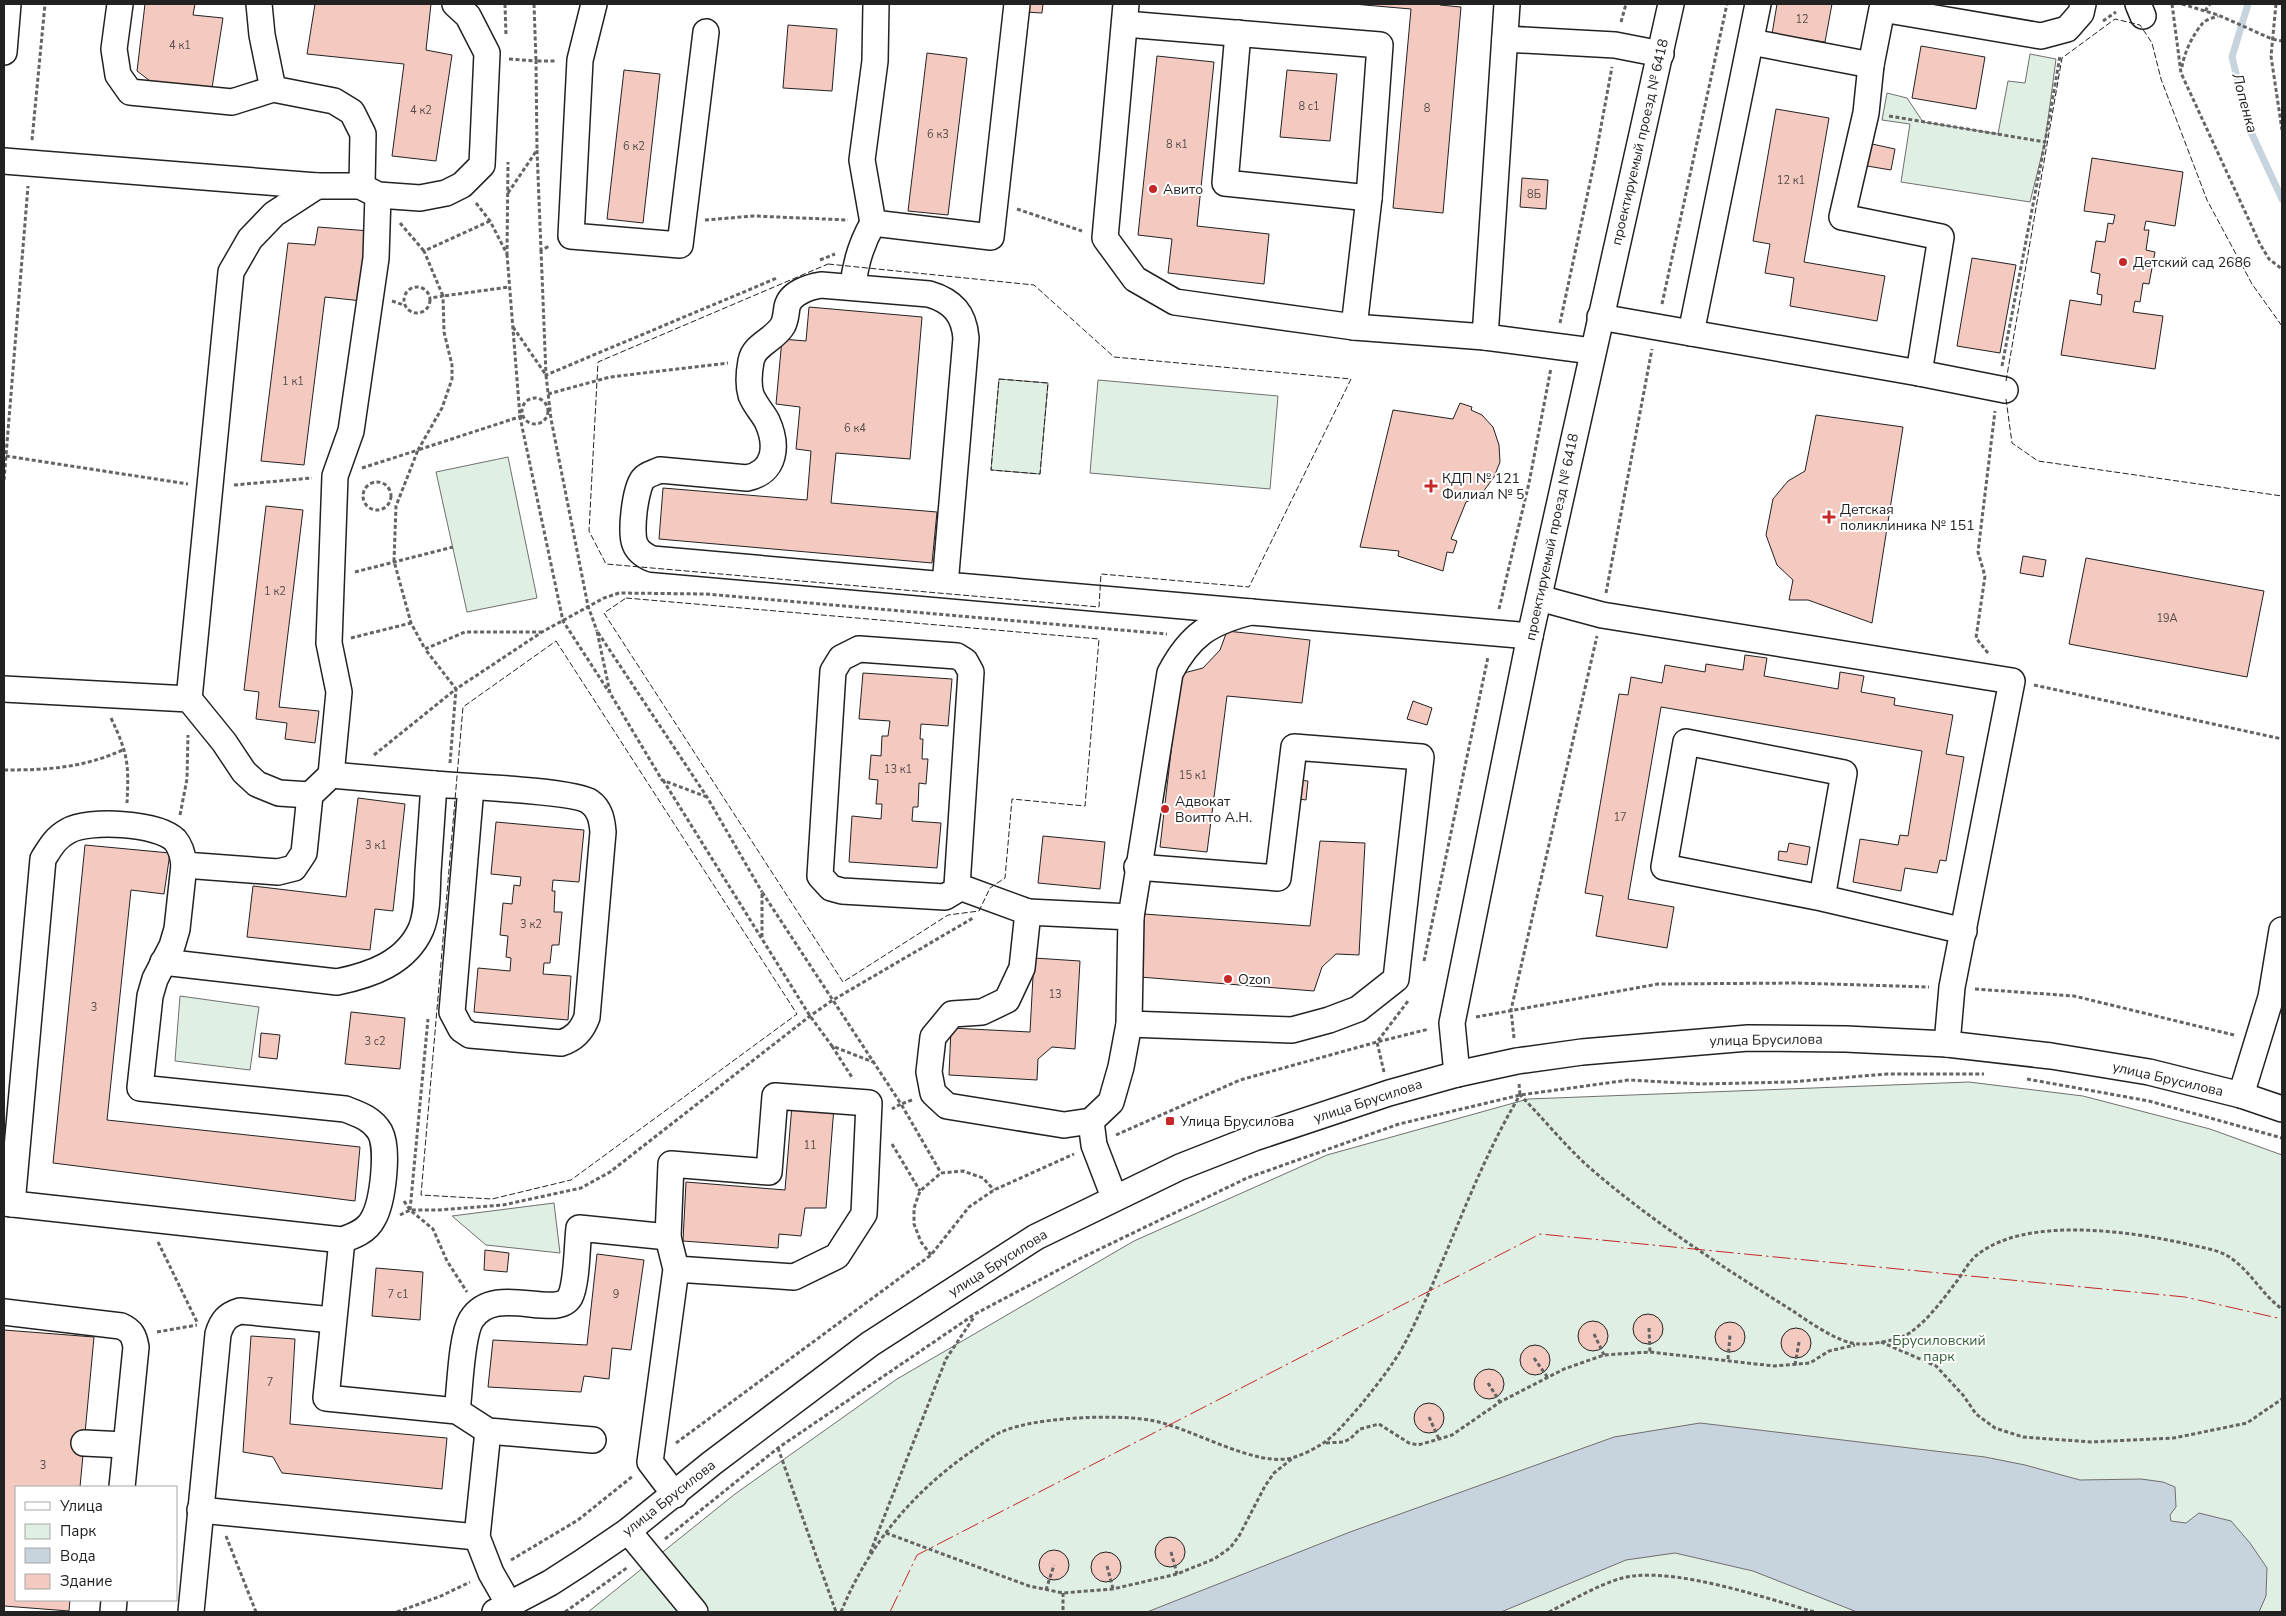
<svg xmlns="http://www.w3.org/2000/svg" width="2286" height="1616" viewBox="0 0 2286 1616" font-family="'Nunito Sans',sans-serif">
	<rect width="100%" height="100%" fill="#fff"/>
	<g fill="#e0efe3" stroke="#6f6f6f">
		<path d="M2030 54 2056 59 2045 142 2030 202 1901 182 1910 124 1882 120 1887 93 1907 98 1923 122 1998 134 2008 81 2025 83Z"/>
		<path d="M999 379 1048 383 1040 474 991 470Z"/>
		<path d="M1098 380 1278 396 1270 489 1090 473Z"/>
		<path d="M508 457 537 598 467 612 436 472Z"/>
		<path d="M180 996 259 1007 250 1070 175 1061Z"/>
		<path d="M1969 1082 2083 1096 2210 1129 2282 1155V1612H588L735 1494 897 1379 1134 1241 1327 1155 1528 1099Z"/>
		<path d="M554 1203 560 1253 486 1245 452 1216Z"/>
	</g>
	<path fill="#c7d3dd" stroke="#6f6f6f" d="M1700 1423 1985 1457 2025 1465 2080 1480 2141 1479 2163 1482 2175 1487 2176 1507 2170 1515 2171 1521 2186 1523 2199 1513 2231 1521 2250 1543 2267 1568 2266 1596 2259 1612H1857L1753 1571 1675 1553 1626 1560 1501 1612H1147L1350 1532 1614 1437Z"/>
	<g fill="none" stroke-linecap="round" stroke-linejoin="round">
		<path stroke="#c7d3dd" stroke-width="7" d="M2248 4 2232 57 2250 130 2282 199"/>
	</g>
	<g fill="#f3c9c0" stroke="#222">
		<path d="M145 4H195L193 15 223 18 212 88 158 87 137 71Z"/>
		<path d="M315 4H431L426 50 452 55 436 161 392 156 404 64 307 54Z"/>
		<path d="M1025 4H1043L1042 13 1025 12Z"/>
		<path d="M1353 4H1440V5L1461 7 1443 213 1393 208 1411 9Z"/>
		<path d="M1777 4H1832L1825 42 1772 34Z"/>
		<path d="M788 25 837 29 832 91 783 88Z"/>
		<path d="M1921 46 1985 57 1976 109 1912 98Z"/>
		<path d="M927 53 967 58 948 215 908 211Z"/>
		<path d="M1157 56 1214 62 1197 226 1269 234 1264 284 1168 273 1172 239 1138 235Z"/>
		<path d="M624 70 660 74 643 223 607 219Z"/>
		<path d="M1287 70 1337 74 1330 141 1280 137Z"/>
		<path d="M1776 109 1829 118 1804 262 1885 276 1877 321 1790 306 1794 278 1765 273 1770 244 1753 241Z"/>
		<path d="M1872 144 1895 149 1891 170 1867 166Z"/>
		<path d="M2092 158 2183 172 2175 226 2146 221 2144 230H2149L2146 250 2155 252 2149 284 2143 283 2140 302 2135 301 2133 312 2163 316 2155 369 2061 355 2070 300 2101 305 2102 295 2097 294 2100 274 2091 272 2096 241 2105 242 2108 223 2113 224 2115 215 2084 211Z"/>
		<path d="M1522 178 1548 180 1546 209 1520 207Z"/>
		<path d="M318 227 370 231 362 301 325 297 304 465 261 461 288 243 315 245Z"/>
		<path d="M1972 258 2016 265 2000 353 1957 346Z"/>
		<path d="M809 307 922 317 910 459 836 453 831 503 937 512 932 563 659 539 663 488 807 500 811 451 796 449 800 407 776 404 782 339 806 341Z"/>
		<path d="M1460 403 1472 407 1471 410 1482 415 1493 427 1499 445 1500 462 1494 477 1480 496 1466 502 1451 539 1457 541 1453 553 1447 552 1443 571 1398 556 1399 551 1360 547 1393 410 1453 419Z"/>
		<path d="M1816 415 1903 427 1872 623 1808 600H1789L1793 580 1777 565 1766 535 1773 499 1788 481 1805 471Z"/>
		<path d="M266 506 303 510 279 707 319 711 315 743 285 739 287 723 256 719 259 692 244 690Z"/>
		<path d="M2023 556 2046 560 2043 577 2020 573Z"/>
		<path d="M2086 558 2264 591 2247 677 2069 644Z"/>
		<path d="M1227 631 1310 640 1302 703 1227 696 1207 852 1160 847 1180 674 1203 668 1220 650Z"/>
		<path d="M1745 655 1767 658 1764 676 1838 689 1840 672 1864 676 1861 692 1895 698 1894 705 1953 715 1946 754 1964 757 1946 861 1940 860 1937 873 1905 868 1901 891 1853 882 1860 839 1898 845 1900 835 1908 836 1922 751 1661 707 1628 899 1674 907 1667 948 1596 936 1603 896 1585 893 1619 694 1628 695 1631 677 1662 683 1665 665 1705 672 1706 664 1743 670Z"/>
		<path d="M863 673 952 679 948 726 921 724 920 739H923L922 759H928L926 784 919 783 918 807H913L912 821 941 823 937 868 849 862 852 816 881 819 882 804H876L878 780 869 779 871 755 881 756 882 736H888L890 721 859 719Z"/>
		<path d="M1413 701 1432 708 1427 725 1407 719Z"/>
		<path d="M1288 779 1308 781 1306 800 1286 797Z"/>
		<path d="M358 798 405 804 393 911 375 909 370 950 247 937 253 886 346 897Z"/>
		<path d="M496 822 584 830 579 882 553 880 552 891H555L554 912H562L559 945H552L550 963H544L543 974 571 976 568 1020 474 1012 478 968 510 971 511 958 506 957 508 936 500 935 503 903 512 904 514 885 520 886 521 877 491 874Z"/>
		<path d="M1043 836 1105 842 1100 889 1038 883Z"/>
		<path d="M1320 841 1365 843 1359 955 1336 954 1322 967 1314 991 1140 977 1144 914 1310 926Z"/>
		<path d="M1789 843 1810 847 1807 865 1778 860 1779 851 1787 852Z"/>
		<path d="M85 845 170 853 164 894 131 890 107 1120 360 1147 355 1201 53 1163Z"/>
		<path d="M1034 958 1080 961 1075 1049 1052 1047 1038 1059 1037 1080 949 1075 951 1028 1030 1032Z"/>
		<path d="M351 1012 405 1018 400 1069 345 1064Z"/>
		<path d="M261 1033 280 1035 277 1059 259 1057Z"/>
		<path d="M792 1105 834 1107 826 1208H805L801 1236 779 1234 778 1248 683 1241 686 1182 785 1190Z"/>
		<path d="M485 1250 509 1253 507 1272 484 1270Z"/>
		<path d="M597 1254 644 1260 631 1350 612 1348 609 1379 584 1376 581 1392 488 1387 493 1340 587 1345Z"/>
		<path d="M376 1268 423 1272 420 1320 372 1316Z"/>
		<circle cx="1648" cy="1329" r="15"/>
		<circle cx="1593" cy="1336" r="15"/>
		<circle cx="1730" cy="1337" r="15"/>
		<circle cx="1796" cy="1343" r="15"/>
		<path d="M4 1330 94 1337 80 1487H16V1600H70L69 1611 4 1606Z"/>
		<path d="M251 1336 295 1339 290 1424 447 1438 442 1489 282 1473 273 1457 243 1452Z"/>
		<circle cx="1535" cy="1360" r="15"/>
		<circle cx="1489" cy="1384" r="15"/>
		<circle cx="1429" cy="1418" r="15"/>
		<circle cx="1170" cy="1552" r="15"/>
		<circle cx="1054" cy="1565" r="15"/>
		<circle cx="1106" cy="1567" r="15"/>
	</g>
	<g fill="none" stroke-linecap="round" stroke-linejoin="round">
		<g stroke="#222" stroke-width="28">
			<g id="minor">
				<path d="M120 4 114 49 118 75 130 92 232 102 273 89 334 101 352 112 363 134 362 186H317"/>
				<path d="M259 4 262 35 273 89"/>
				<path d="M594 4 580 60 571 236 680 245 706 32"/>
				<path d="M876 4 875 61 862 160 873 223 991 237 1017 4"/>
				<path d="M1126 4 1105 238 1135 279 1175 302 1354 327 1485 337 1507 4"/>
				<path d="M1758 4 1691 333 1919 373 1941 237 1842 217 1866 113 1871 65 1882 9 2041 36 2067 29 2081 13 2083 4"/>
				<path d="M2138 4 2143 16"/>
				<path d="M1125 24 1380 45 1369 198 1354 327"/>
				<path d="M1238 33 1225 183 1369 198"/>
				<path d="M1505 39 1615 45 1661 54"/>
				<path d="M1751 42 1871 65"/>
				<path d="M4 52 8 4"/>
				<path d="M4 161 317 186 274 214 250 239 231 272 189 699"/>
				<path d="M364 188 378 195 420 198 446 193 462 185 482 165 487 53 468 16 455 4"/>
				<path d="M853 287C855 263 861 244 873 223"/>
				<path d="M1600 317 1691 333"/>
				<path d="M1485 337 1592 351"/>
				<path d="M1919 373 2005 390"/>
				<path d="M945 585 966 338C964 314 953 301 929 294L821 285C809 287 790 293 787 307 786 313 786 319 783 325 775 340 754 344 751 361 749 372 748 385 751 395 755 405 762 412 767 421 778 445 776 472 747 478L660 470C654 473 647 474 643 479 635 489 630 533 635 544 638 552 645 556 652 559L1251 612"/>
				<path d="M1539 598 1602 615 2012 681 1952 987 1947 1044"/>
				<path d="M859 649 957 656 965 661 971 672 957 886 955 891 945 897 842 891 831 888 820 876 833 671 841 658Z"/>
				<path d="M4 689 189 699 224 742 244 772 257 784 279 793 310 795"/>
				<path d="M434 784C459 786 576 791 590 802 600 809 602 820 603 832L587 1017C582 1031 574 1039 561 1043L470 1035 461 1029 452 1012 471 787"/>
				<path d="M957 886 1028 912"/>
				<path d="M1822 898 1844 773 1686 742 1664 867 1822 898 1964 931"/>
				<path d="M1131 917 1170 673C1190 635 1210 622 1251 612L1530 636"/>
				<path d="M163 962 337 982C371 975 406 963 421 929 428 912 427 890 428 872 430 843 432 813 434 784L331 775"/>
				<path d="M1129 1024 1292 1030 1329 1020 1358 1009 1396 979 1421 757 1294 747 1278 878 1137 867"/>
				<path d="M1457 1074 1452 1023 1530 636 1671 4"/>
				<path d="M2241 1095 2271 997 2282 930"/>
				<path d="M1091 1121 1111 1102 1121 1067 1129 1024 1131 917 1028 912 1022 968 1007 1000 982 1012 952 1014 933 1037 929 1072 933 1093 947 1106 1064 1125 1091 1121 1094 1145 1114 1197"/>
				<path d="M4 1203 342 1240C354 1236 367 1231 373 1219 383 1202 389 1149 380 1132 372 1118 358 1114 345 1109L140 1088 150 996 155 979 172 946 177 929 184 865"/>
				<path d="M12 1204 43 859C50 848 55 838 68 831 88 819 158 823 175 840 181 847 183 856 184 865L278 872 294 868 304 853 310 795 331 775 339 692 329 643 335 476 351 431 376 258 378 195"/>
				<path d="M342 1240 326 1398 457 1411 488 1431 593 1440"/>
				<path d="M4 1312 121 1326C132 1331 134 1336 136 1347L122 1487"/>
				<path d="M457 1411C460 1390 461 1337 471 1320 494 1282 556 1321 570 1297 577 1284 577 1244 579 1228L668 1237"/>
				<path d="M488 1431 477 1537 491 1573 510 1606"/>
				<path d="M84 1443 125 1445"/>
				<path d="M675 1495 650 1462 676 1269 668 1237 671 1164 769 1172 775 1096 869 1103 864 1214 837 1256 794 1277 676 1269"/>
				<path d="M200 1510 477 1537"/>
				<path d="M628 1531 695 1612"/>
				<path d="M113 1612 114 1600"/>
				<path d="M191 1612 218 1334C222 1321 227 1315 240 1311L333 1320"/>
				<path d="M495 1612 550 1583 581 1563 628 1531 712 1463 870 1344 1036 1237 1180 1167 1254 1138 1389 1093 1457 1074 1517 1061 1582 1052 1748 1038 1846 1039 1947 1044 2051 1056 2149 1072 2241 1095 2282 1109"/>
			</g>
		</g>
		<g stroke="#646464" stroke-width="3" stroke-dasharray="4 2.5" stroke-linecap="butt">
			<path d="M505 4 506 36"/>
			<path d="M534 4 536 61H556"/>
			<path d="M2172 4 2181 73 2260 244 2269 259 2282 269"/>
			<path d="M2182 4 2218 15 2272 39 2282 41"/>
			<path d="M2276 4 2271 56 2282 130"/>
			<path d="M2205 11 2210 4"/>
			<path d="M2103 21 2116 12"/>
			<path d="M1621 22 1626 4"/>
			<path d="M509 59 536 61 537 150"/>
			<path d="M2182 67C2184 53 2193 34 2203 23 2207 19 2213 18 2218 16"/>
			<path d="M1889 116 2045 142 2060 56"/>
			<path d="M32 140 45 4"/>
			<path d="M508 193 537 150 541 250 550 246"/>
			<path d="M476 203 490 221 507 254 508 162"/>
			<path d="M1017 209 1082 231"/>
			<path d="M705 220 754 216 848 220"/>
			<path d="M490 221 424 251 443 296 509 287"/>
			<path d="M400 223 424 251"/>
			<path d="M541 250 546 375 777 278"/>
			<path d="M507 254 520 417 563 621 609 692"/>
			<path d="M820 260 835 254"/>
			<circle cx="417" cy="300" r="13"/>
			<path d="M392 301 404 305"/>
			<path d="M1662 304 1727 4"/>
			<path d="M1560 323 1595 159 1612 67"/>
			<path d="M513 327 546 375 551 419 588 606 597 631"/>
			<path d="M2002 366 2045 142"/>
			<path d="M548 394 610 377 728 363"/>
			<circle cx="535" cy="411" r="13"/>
			<path d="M522 416 418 450 396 506 394 561 411 623 425 649 465 632H541"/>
			<path d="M6 456 188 484"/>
			<path d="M362 468 418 450 442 408 452 379V365L444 332 443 296 430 298"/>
			<path d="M4 480 28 186"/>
			<circle cx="377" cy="496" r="14"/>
			<path d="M234 485 312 478"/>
			<path d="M355 572 453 547"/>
			<path d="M1606 593 1652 349"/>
			<path d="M1499 609 1529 483 1551 368"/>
			<path d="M351 638 411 623"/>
			<path d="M1988 653 1976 638 1985 576 1978 552 1995 411"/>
			<path d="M2034 685 2282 739"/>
			<path d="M111 718C128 754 129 764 127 803"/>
			<path d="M374 755 456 689 425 649"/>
			<path d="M450 763 456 689 542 632 604 598 619 593 706 594 1167 634"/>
			<path d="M4 770C49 770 83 768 125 749"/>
			<path d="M663 780 810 1016 832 1046 873 1062"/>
			<path d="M707 797 662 780 610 693 597 631 707 797 762 892"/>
			<path d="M180 815 187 779 188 735"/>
			<path d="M762 937V892L901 1104 892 1109"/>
			<path d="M1424 961 1488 657"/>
			<path d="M1975 989 2074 996 2234 1035"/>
			<path d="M1476 1017 1658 984 1796 983 1929 987"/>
			<path d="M1514 1038 1511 1010 1597 636"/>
			<path d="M832 1046 853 1079"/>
			<path d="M1384 1072 1377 1042 1429 1029"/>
			<path d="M2027 1079 2149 1101 2282 1138"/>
			<path d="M1519 1084 1520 1095"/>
			<path d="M912 1100 901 1104 941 1173"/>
			<path d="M1116 1135 1240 1080 1377 1042 1408 1001"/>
			<path d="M892 1144 920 1191"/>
			<path d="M404 1201 410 1210 433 1229 447 1261 467 1292"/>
			<path d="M410 1210 428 1019"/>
			<path d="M400 1215 410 1210H438L503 1205 581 1188 610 1172 810 1016 833 1000 973 918"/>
			<path d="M158 1242 197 1322"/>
			<path d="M931 1255 921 1242 914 1224V1208L920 1191 941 1173 963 1171 983 1178 994 1190"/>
			<path d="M1649 1328 1650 1352"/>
			<path d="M157 1332 197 1325"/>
			<path d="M1594 1334 1604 1355"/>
			<path d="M1881 1342 1936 1366 1963 1395 1976 1414 1995 1428 2023 1437 2091 1442 2174 1438 2247 1423 2282 1399"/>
			<path d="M1534 1358 1548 1378"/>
			<path d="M1728 1359 1730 1335"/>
			<path d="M1795 1365 1799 1342"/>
			<path d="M1488 1383 1500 1402"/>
			<path d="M1429 1417 1439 1439"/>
			<path d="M676 1443 931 1255 969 1207 994 1190 1074 1154"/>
			<path d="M1326 1443 1343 1442 1350 1439 1360 1429 1379 1424 1409 1443 1418 1445 1439 1439 1452 1435 1500 1402 1564 1369 1604 1355 1650 1352 1774 1366 1810 1363 1829 1351 1855 1345"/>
			<path d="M778 1448 836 1612"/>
			<path d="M886 1533 1029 1586 1063 1593 1113 1589 1177 1574 1214 1559 1230 1548 1239 1536 1265 1486 1274 1473 1293 1458"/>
			<path d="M226 1536 256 1612"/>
			<path d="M665 1539 778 1448 975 1314 1079 1259 1247 1178 1399 1124 1520 1095 1629 1080 1701 1084 1790 1082 1887 1074H1984"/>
			<path d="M1171 1552 1177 1574"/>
			<path d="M870 1553 946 1359 974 1317"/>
			<path d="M511 1560 578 1520 633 1476"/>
			<path d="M1107 1566 1113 1589"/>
			<path d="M1046 1590 1054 1565"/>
			<path d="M1063 1593V1612"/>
			<path d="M397 1612 441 1596 470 1582"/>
			<path d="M565 1612 628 1567"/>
			<path d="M841 1612C868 1546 911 1494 969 1453 978 1447 988 1439 997 1434 1028 1417 1114 1414 1149 1420 1190 1426 1257 1470 1295 1457 1304 1454 1314 1449 1322 1444 1336 1435 1349 1418 1360 1406 1376 1386 1394 1364 1406 1341 1447 1261 1473 1173 1520 1095 1546 1121 1568 1150 1597 1174 1657 1225 1726 1269 1793 1311 1809 1322 1839 1343 1858 1344 1871 1345 1901 1340 1911 1332 1929 1319 1944 1298 1957 1281 1963 1273 1969 1261 1977 1255 2025 1216 2129 1231 2187 1244 2199 1247 2215 1249 2226 1255 2249 1268 2261 1294 2282 1309"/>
			<path d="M1549 1612C1573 1600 1607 1579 1633 1576 1684 1570 1765 1598 1815 1612"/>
		</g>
		<use href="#minor" stroke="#fff" stroke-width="25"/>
		<g stroke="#222" stroke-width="1" stroke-dasharray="6 2.5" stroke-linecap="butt">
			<path d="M828 264 1034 285 1114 357 1351 379 1249 587 1101 574 1099 607 606 564 589 531 598 362Z"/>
			<path d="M999 379 1048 383 1040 474 991 470Z"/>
			<path d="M2006 381 2062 58 2115 19 2140 25 2152 43 2161 79 2207 200 2252 284 2282 326"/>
			<path d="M2006 399 2012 443 2038 461 2282 496"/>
			<path d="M626 598 1099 639 1085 806 1012 799 1005 878 990 888 979 911 948 915 843 982 604 613Z"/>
			<path d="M556 641 797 1014 571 1180 492 1199 421 1195 463 707Z"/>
		</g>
		<path stroke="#c62828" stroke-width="1" stroke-dasharray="18 4 2.5 4" stroke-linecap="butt" d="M890 1612 917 1555 1540 1234 2185 1297 2282 1319"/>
	</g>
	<g fill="#c62828" stroke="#fff" stroke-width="2">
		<circle cx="1153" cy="189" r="5"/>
		<circle cx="2123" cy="262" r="5"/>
		<path d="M1428.5 478.5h5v5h5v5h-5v5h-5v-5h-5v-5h5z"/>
		<path d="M1826.5 509.5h5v5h5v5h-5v5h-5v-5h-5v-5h5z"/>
		<circle cx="1165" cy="809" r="5"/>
		<circle cx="1228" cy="979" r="5"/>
		<rect x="1165" y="1116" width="10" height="10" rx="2.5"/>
	</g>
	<g text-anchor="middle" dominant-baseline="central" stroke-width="4" stroke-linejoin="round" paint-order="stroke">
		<g font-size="11" fill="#564c4a">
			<text x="1802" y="19">12</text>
			<text x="180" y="45">4 к1</text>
			<text x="1309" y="106">8 с1</text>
			<text x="1427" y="108">8</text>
			<text x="421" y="110">4 к2</text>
			<text x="938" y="134">6 к3</text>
			<text x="1177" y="144">8 к1</text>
			<text x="634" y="146">6 к2</text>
			<text x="1791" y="180">12 к1</text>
			<text x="1534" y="194">8Б</text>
			<text x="293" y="381">1 к1</text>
			<text x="855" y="428">6 к4</text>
			<text x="275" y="591">1 к2</text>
			<text x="2167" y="618">19А</text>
			<text x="898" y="769">13 к1</text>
			<text x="1193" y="775">15 к1</text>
			<text x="1620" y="817">17</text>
			<text x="376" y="845">3 к1</text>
			<text x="531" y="924">3 к2</text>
			<text x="1055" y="994">13</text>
			<text x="94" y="1007">3</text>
			<text x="375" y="1041">3 с2</text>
			<text x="810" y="1145">11</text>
			<text x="398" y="1294">7 с1</text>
			<text x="616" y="1294">9</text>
			<text x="270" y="1382">7</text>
			<text x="43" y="1465">3</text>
		</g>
		<g font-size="14" fill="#222" stroke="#fff">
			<text transform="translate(1640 142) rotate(-77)">проектируемый проезд № 6418</text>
			<text transform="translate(1552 537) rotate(-78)">проектируемый проезд № 6418</text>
			<text transform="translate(1766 1040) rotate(-1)">улица Брусилова</text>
			<text transform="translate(2168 1079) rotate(13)">улица Брусилова</text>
			<text transform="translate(1368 1101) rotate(-18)">улица Брусилова</text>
			<text transform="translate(998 1263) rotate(-32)">улица Брусилова</text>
			<text transform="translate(669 1498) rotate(-38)">улица Брусилова</text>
		</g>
		<g font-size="14" fill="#222" stroke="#fff" text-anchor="start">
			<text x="1163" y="189">Авито</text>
			<text x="2133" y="262">Детский сад 2686</text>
			<text x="1442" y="478">КДП № 121<tspan x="1442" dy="16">Филиал № 5</tspan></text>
			<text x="1840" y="509">Детская<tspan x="1840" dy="16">поликлиника № 151</tspan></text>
			<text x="1175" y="801">Адвокат<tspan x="1175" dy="16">Воитто А.Н.</tspan></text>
			<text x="1238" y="979">Ozon</text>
			<text x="1180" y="1121">Улица Брусилова</text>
		</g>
		<g font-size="14" fill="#2f5e38" stroke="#fff">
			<text x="1939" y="1340">Брусиловский<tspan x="1939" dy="16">парк</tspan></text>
		</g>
		<g font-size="15" font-style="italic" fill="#222" stroke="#fff">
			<text transform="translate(2245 103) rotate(75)">Лопенка</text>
		</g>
	</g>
	<rect width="2286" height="1616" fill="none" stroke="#222222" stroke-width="10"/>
	<rect x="15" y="1486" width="162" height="115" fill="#ffffff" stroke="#a7a7a7"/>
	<rect x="25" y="1502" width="25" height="8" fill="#ffffff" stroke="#a7a7a7"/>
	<text x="60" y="1511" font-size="15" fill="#222222">Улица</text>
	<rect x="25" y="1524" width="25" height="15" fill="#e0efe3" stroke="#a7a7a7"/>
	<text x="60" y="1536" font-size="15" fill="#222222">Парк</text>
	<rect x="25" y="1548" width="25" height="15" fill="#c7d3dd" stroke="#a7a7a7"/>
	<text x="60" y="1561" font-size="15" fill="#222222">Вода</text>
	<rect x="25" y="1574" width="25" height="15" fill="#f3c9c0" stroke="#a7a7a7"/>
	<text x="60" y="1586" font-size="15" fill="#222222">Здание</text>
</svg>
